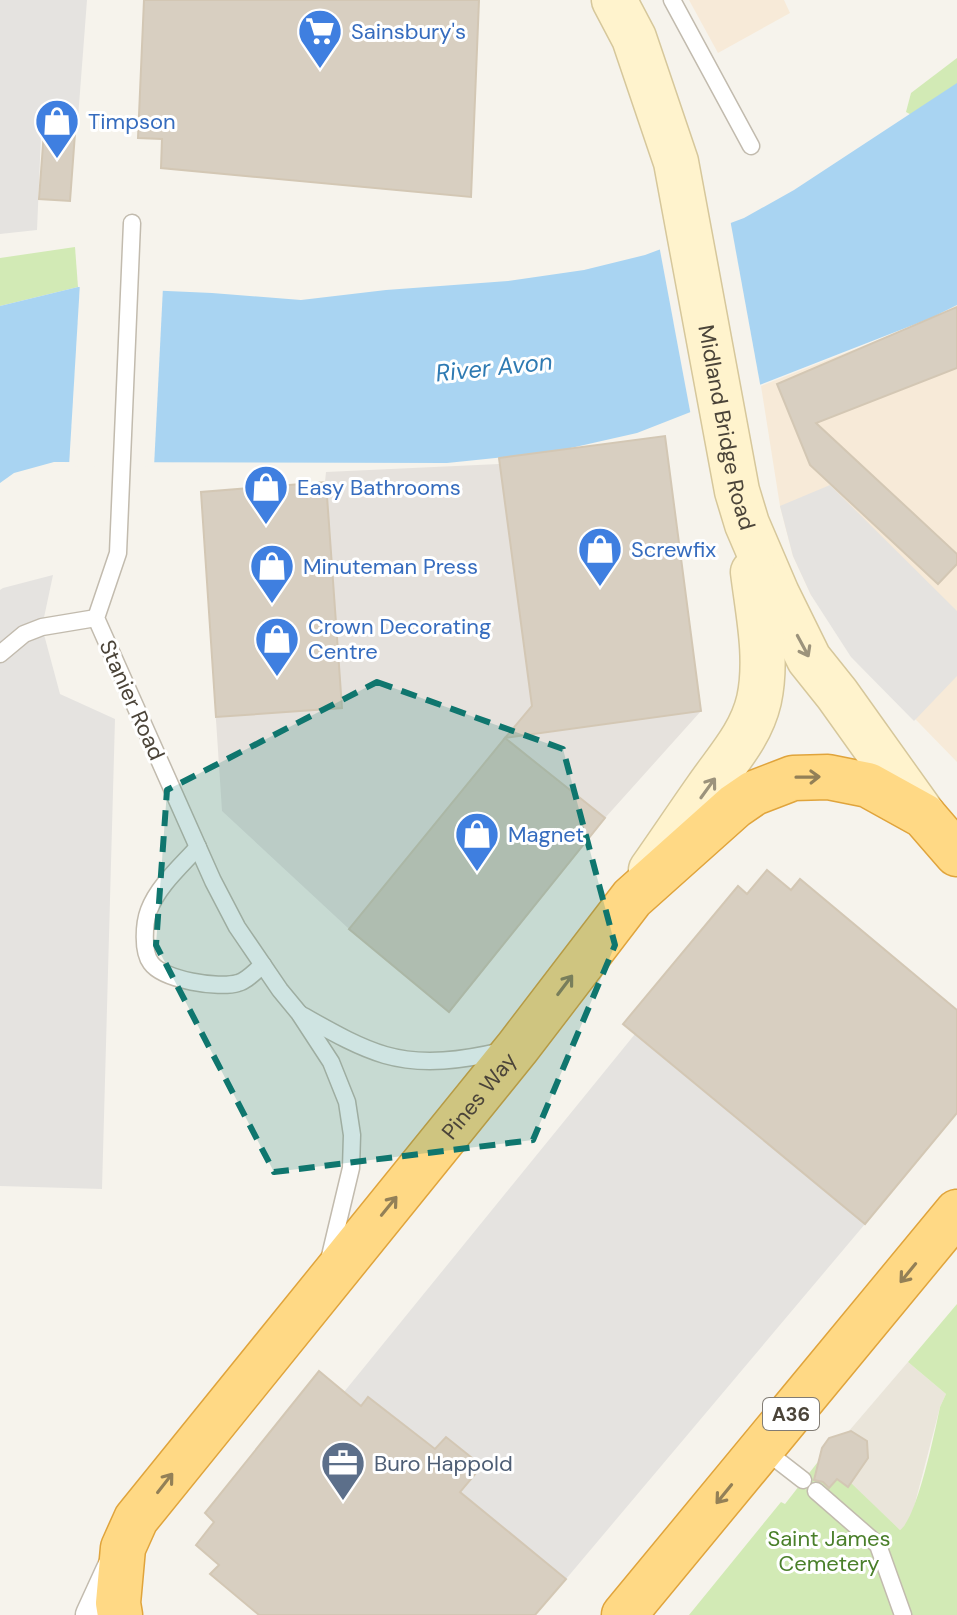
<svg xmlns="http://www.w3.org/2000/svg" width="957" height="1615" viewBox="0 0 957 1615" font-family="'DM Sans',sans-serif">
	<rect width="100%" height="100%" fill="#f6f3ec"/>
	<path fill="#eae5da" d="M908 1362 946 1394 940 1407 913 1511 904 1528 900 1530 851 1484 848 1487 817 1463 822 1456 820 1454 822 1448 829 1438H843Z"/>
	<g fill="#f7ead8">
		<path d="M689 0H784L790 13 718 53Z"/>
		<path d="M957 305V762L884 687 811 595 793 556 780 506 761 386 922 323Z"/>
	</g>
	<path fill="#e6e2dd" d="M665 436 701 711 605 818 449 1012 349 929 222 811 201 492 325 482 326 472 499 464V458Z"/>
	<g fill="#d2eab5">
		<path d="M957 58V99L919 119 906 112 911 93Z"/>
		<path d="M75 247 78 287 0 306V258Z"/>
		<path d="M957 1304V1615H689L781 1502 785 1504 817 1463 847 1486 851 1483 900 1530C917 1519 935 1431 940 1407L946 1394 908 1362Z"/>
	</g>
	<g fill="#e5e3e0">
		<path d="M0 0H87L78 118 42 112 37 230 0 234Z"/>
		<path d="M830 485 957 611V676L914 721 851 657 811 595 793 556 780 506Z"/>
		<path d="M53 575 42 627 60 694 115 719 102 1189 0 1186V590L3 588Z"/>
		<path d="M635 1034 865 1224 566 1579 460 1492 482 1466 446 1437 426 1460 344 1392Z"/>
	</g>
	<path fill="#a9d4f2" d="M957 83V305L931 318 637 433 553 452 447 463 54 462 14 473 0 483V306L78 287 212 293 301 300 386 290 508 281 584 270 645 255 744 218 794 190Z"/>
	<g fill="#f6f3ec">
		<path d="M730 219 761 389 691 416 659 245Z"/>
		<path d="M80 283 163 287 154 467 69 466Z"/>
	</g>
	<g fill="#d8cfc1" stroke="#d3c7b4" stroke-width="2">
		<path d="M144 0H479L471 197 161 168 162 139 138 138Z"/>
		<path d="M45 118 76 120 70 201 39 199Z"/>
		<path d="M957 307V368L816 423 957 554V564L938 584 810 465 777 384Z"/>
		<path d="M665 436 701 711 505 738 532 706 499 458Z"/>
		<path d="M326 482 342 708 216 717 201 492Z"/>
		<path d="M505 738 605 818 449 1012 349 929Z"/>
		<path d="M767 870 791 890 800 879 957 1010V1113L865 1224 623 1024 738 886 747 894Z"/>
		<path d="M319 1371 361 1406 368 1397 435 1449 446 1437 482 1466 460 1492 566 1579 535 1615H259L210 1574 219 1565 196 1545 214 1522 205 1513Z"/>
		<path d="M851 1431 867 1441 868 1458 848 1487 837 1479 829 1488 823 1482 814 1480 822 1448 829 1438Z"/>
	</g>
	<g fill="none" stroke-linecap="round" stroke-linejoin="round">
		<g stroke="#c2bbae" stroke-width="19">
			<g id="service">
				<path d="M672 0 751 146"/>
				<path d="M132 223 118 553 96 618 213 881 237 927 280 990 299 1013 331 1062 347 1102 352 1135 351 1168 329 1260"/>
				<path d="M0 654 24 634 42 627 96 618"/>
				<path d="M198 847C181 866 158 886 149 910 144 923 142 951 151 963 163 980 219 989 238 983 247 981 255 971 263 965"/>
				<path d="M300 1014C327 1029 355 1046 385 1055 423 1066 464 1060 502 1051"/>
				<path d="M763 1449 803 1480"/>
				<path d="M816 1491 878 1545 903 1615"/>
			</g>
		</g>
		<g stroke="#c2bbae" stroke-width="35">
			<path id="minor" d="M92 1615 114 1567"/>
		</g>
		<g stroke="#d6c79b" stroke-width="47">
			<g id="secondary">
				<path id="s1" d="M614 0 634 38 676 162 737 491 747 524 777 594 809 659 837 694 924 816"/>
				<path d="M651 870C670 843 688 816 707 789 727 760 751 735 759 700 768 658 758 613 753 572"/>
			</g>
		</g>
		<g stroke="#e0a43c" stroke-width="47">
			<g id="trunk">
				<path id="s2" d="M120 1615 118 1603 123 1548 136 1519 518 1047 632 898 735 806 754 793 793 778 828 777 868 785 924 816 957 854"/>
				<path d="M624 1615 957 1212"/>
			</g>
		</g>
		<use href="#service" stroke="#fff" stroke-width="16"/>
		<use href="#minor" stroke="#fff" stroke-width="32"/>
		<use href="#secondary" stroke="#fff3cd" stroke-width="44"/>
		<use href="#trunk" stroke="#ffd985" stroke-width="44"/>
	</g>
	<defs><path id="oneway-shaft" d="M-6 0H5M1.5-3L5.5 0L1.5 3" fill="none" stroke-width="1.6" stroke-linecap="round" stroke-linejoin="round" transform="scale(2)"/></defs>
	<g stroke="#9c937c">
		<use href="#oneway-shaft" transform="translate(803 646) rotate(62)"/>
		<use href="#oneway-shaft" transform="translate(708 788) rotate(-54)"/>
	</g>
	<g stroke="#938057">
		<use href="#oneway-shaft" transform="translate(808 777) rotate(-1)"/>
		<use href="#oneway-shaft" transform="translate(565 985) rotate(-53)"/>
		<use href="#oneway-shaft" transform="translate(389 1206) rotate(-51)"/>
		<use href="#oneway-shaft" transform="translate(908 1273) rotate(129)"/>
		<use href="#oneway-shaft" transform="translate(165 1483) rotate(-52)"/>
		<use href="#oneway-shaft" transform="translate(724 1494) rotate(129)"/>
	</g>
	<path fill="#0f766e" fill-opacity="0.2" stroke="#0f766e" stroke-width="6" stroke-dasharray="16 10" stroke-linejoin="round" d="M377 682 563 749 615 945 533 1140 274 1172 156 945 167 790Z"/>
	<defs>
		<g id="supermarket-pin" transform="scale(2.3)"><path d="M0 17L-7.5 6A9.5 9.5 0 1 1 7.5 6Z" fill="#3f7fe0" stroke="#fff"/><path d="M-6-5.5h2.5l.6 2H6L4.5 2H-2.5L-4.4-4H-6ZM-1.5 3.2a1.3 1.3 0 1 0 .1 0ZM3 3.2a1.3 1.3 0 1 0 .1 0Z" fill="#fff"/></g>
		<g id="shop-pin" transform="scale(2.3)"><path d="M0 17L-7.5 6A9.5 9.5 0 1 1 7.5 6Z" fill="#3f7fe0" stroke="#fff"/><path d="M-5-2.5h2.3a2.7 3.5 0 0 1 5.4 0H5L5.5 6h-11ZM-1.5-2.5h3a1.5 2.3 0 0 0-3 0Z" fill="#fff"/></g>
		<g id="office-pin" transform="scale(2.3)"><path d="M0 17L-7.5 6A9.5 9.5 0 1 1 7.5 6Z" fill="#5c6f8a" stroke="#fff"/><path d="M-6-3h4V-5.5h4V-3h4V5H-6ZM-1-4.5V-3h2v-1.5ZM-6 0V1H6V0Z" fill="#fff"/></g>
	</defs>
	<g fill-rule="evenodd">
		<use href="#supermarket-pin" x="320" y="31"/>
		<use href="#shop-pin" x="57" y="121"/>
		<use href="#shop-pin" x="266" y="487"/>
		<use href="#shop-pin" x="600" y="549"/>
		<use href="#shop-pin" x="272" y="566"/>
		<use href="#shop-pin" x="277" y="639"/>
		<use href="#shop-pin" x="477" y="834"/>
		<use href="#office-pin" x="343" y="1463"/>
	</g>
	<g text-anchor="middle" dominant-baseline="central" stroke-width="6" stroke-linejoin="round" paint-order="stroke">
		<rect fill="#fff" stroke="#817c74" stroke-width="2" x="763" y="1398" width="56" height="32" rx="6"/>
		<g font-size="20" font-weight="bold" fill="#4b4439">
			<text x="791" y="1414">A36</text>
		</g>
		<g font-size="22" fill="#366cbe" stroke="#fff" text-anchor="start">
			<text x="351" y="31">Sainsbury's</text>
			<text x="88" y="121">Timpson</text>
			<text x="297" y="487">Easy Bathrooms</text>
			<text x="631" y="549">Screwfix</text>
			<text x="303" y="566">Minuteman Press</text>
			<text x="308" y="626">Crown Decorating<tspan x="308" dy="25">Centre</tspan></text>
			<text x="508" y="834">Magnet</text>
		</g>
		<g font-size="22" fill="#4b4439" stroke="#fff">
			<text stroke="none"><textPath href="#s1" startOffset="444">Midland Bridge Road</textPath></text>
			<text transform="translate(132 700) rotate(66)">Stanier Road</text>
			<text stroke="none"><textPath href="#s2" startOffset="644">Pines Way</textPath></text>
		</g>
		<g font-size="22" fill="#4e5e75" stroke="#fff" text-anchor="start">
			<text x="374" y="1463">Buro Happold</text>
		</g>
		<g font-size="22" fill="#4a7f2a" stroke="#fff">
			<text x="829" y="1538">Saint James<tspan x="829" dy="25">Cemetery</tspan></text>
		</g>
		<g font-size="24" font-style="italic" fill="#2e7ab2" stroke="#fff">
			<text transform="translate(494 367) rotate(-6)">River Avon</text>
		</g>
	</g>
</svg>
